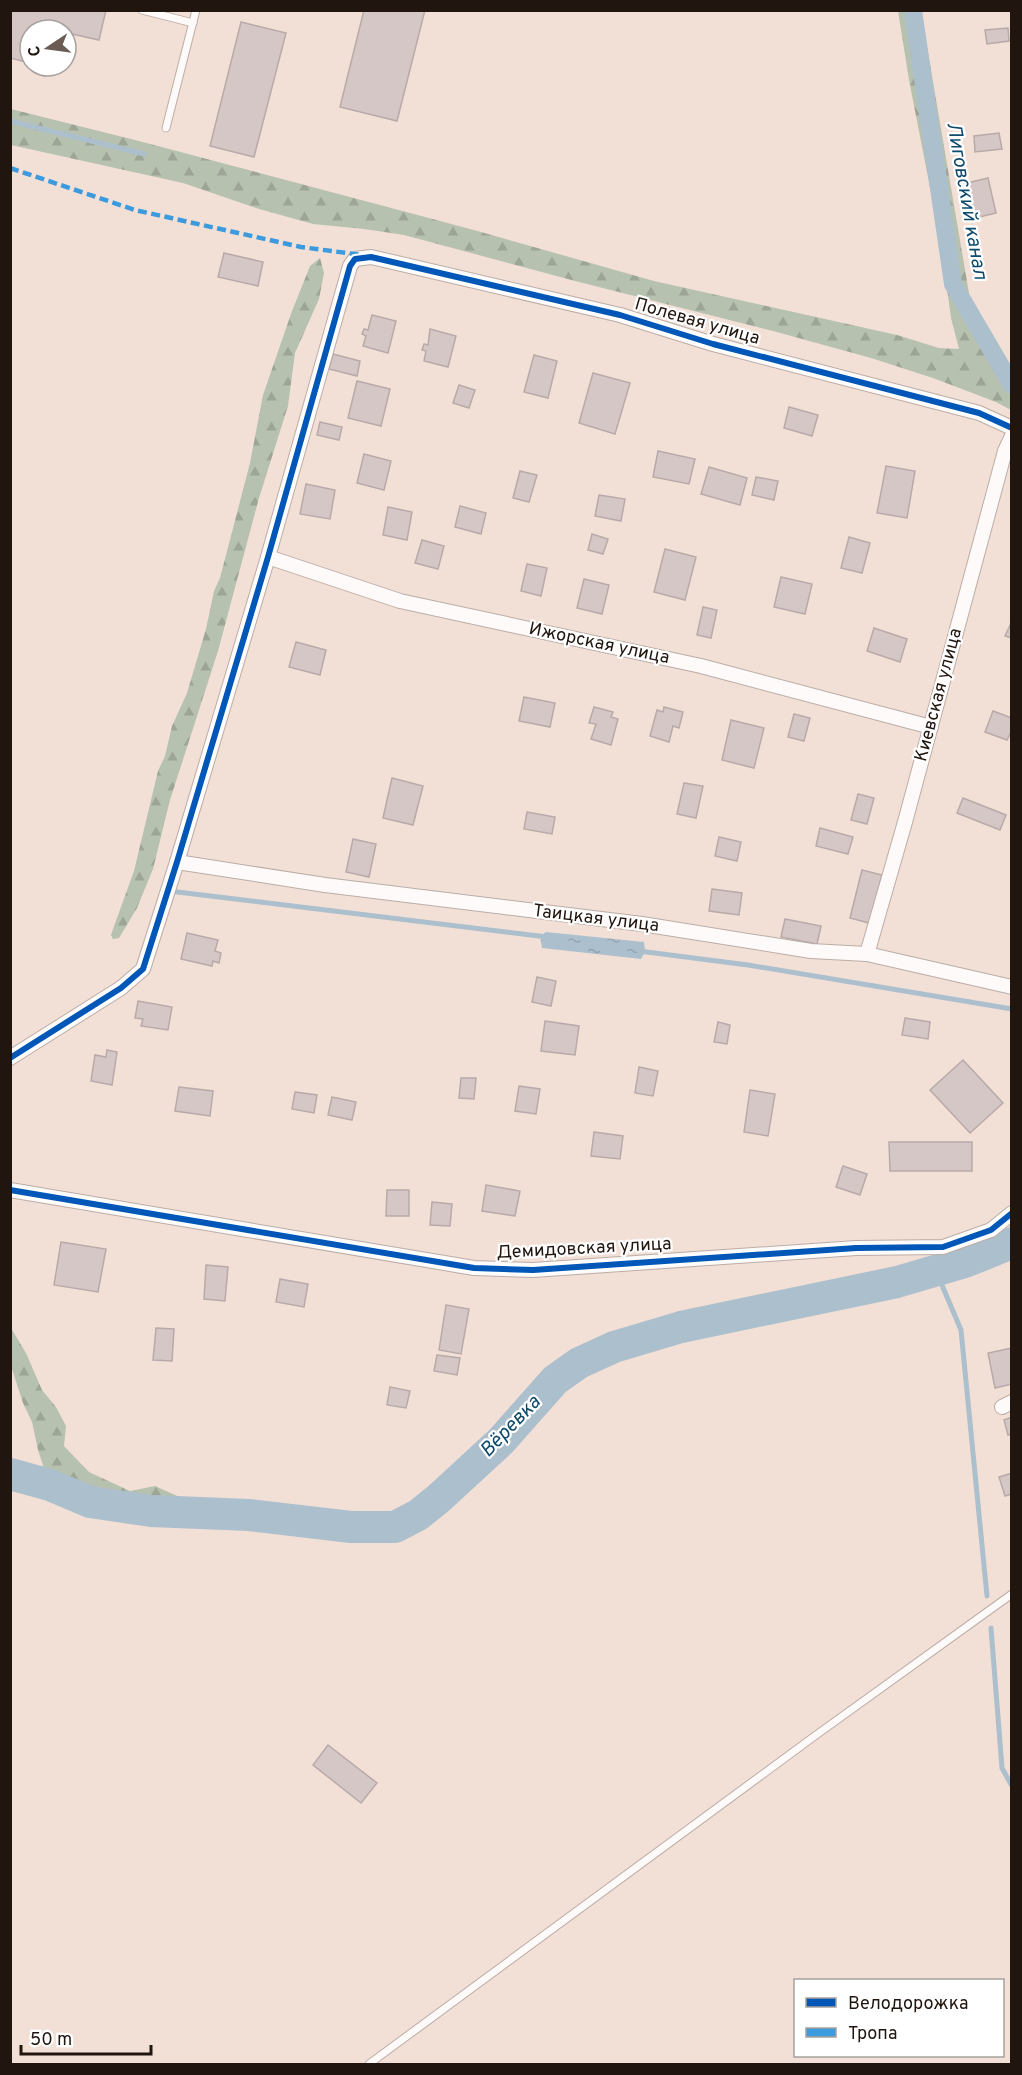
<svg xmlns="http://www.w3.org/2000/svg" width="1022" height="2075" viewBox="0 0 1022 2075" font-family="Overpass,sans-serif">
	<defs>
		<pattern id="forest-firs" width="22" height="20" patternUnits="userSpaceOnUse" patternTransform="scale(1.5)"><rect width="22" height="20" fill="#b7c1b0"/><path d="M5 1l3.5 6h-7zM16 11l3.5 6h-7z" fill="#9da596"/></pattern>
		<pattern id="water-ripples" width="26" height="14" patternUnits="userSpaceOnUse" patternTransform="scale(1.5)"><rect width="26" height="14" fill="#acbfcd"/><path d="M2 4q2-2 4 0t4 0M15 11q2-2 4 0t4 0" fill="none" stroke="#94a3af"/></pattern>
	</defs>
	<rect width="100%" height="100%" fill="#f2e0d7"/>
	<g fill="url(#forest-firs)">
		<path d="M898 11H921L970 299 1000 354 1011 365V410L996 402 933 378 871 358 773 331 579 282 404 235 364 229 313 224 259 209 183 183 11 145V109L139 141 474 230 654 281 897 335 939 348 959 349 951 318 941 244 909 80Z"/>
		<path d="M320 258 324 273 319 299 295 353 288 406 259 498 218 651 170 800 153 869 137 908 119 938 113 939 111 935 113 929 134 871 158 771 165 756 172 726 187 693 206 629 214 591 220 578 250 463 263 395 292 311 310 266Z"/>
		<path d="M11 1328 26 1353 42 1390 56 1407 66 1426 64 1446 89 1472 130 1491 155 1486 184 1499 250 1501 281 1505 284 1525C221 1516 156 1523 94 1508 79 1504 65 1496 51 1490L38 1450 32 1422 23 1403 11 1366Z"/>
	</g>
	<path fill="url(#water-ripples)" d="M546 932 644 942 645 952 641 959 542 948 540 936Z"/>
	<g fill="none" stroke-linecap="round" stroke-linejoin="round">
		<g stroke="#acbfcd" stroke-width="5">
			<path d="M10 121 144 154"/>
			<path d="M169 891 547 937"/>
			<path d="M639 951 748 965 1012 1009"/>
			<path d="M936 1271 961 1330 987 1596"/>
			<path d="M991 1628 1002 1768 1012 1786"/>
		</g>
		<path stroke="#acbfcd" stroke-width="18" d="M913 10 953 284 1012 385"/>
		<path stroke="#acbfcd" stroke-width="32" d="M10 1474 50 1485 90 1502 151 1511 249 1515 351 1527H395L418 1515 438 1499 501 1441 555 1380 579 1363 614 1347 681 1327 897 1282 965 1262 1012 1243"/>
	</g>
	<g fill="#d5c7c5" stroke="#b8aaa8" stroke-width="1.5">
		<path d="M10 10H106L99 40 72 34 66 58V30H30V63L10 58Z"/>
		<path d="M364 10H425L397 121 340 107Z"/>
		<path d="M241 22 286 33 254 157 210 146Z"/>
		<path d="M1008 28 1009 41 987 44 985 30Z"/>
		<path d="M44 66H64L63 70Z"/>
		<path d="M999 133 1002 149 975 152 974 136Z"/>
		<path d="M988 178 996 213 975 218 967 183Z"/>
		<path d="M224 253 263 262 258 286 218 277Z"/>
		<path d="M372 315 396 321 388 353 363 346 366 336 362 334 364 329 368 330Z"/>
		<path d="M430 329 456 336 448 367 424 361 426 351 422 350 424 344 428 345Z"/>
		<path d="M333 354 360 361 357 376 329 369Z"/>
		<path d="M534 355 557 361 548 398 524 392Z"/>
		<path d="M593 373 630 383 615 434 579 423Z"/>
		<path d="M357 381 390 389 381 426 348 418Z"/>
		<path d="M459 385 475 390 469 408 453 403Z"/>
		<path d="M789 407 818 415 812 436 784 428Z"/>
		<path d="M320 422 342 427 339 440 317 435Z"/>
		<path d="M658 451 695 459 689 484 653 477Z"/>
		<path d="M364 454 391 461 384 490 357 483Z"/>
		<path d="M886 466 915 471 907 518 877 513Z"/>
		<path d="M709 467 747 478 740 505 701 494Z"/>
		<path d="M520 471 537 475 529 502 513 498Z"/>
		<path d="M756 477 778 481 774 500 752 495Z"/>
		<path d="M306 484 335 490 330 519 300 514Z"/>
		<path d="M599 495 625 499 621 521 595 516Z"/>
		<path d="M460 506 486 513 481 534 455 527Z"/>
		<path d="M388 507 412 512 407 540 383 535Z"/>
		<path d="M592 534 608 539 603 554 588 550Z"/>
		<path d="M849 537 870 543 862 573 841 568Z"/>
		<path d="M422 540 444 546 438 569 415 563Z"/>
		<path d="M665 549 696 557 685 600 654 592Z"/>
		<path d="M527 564 547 568 541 596 521 591Z"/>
		<path d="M781 577 812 584 805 614 774 607Z"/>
		<path d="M584 579 609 585 602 614 577 608Z"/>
		<path d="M703 607 717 610 711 638 697 635Z"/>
		<path d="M1012 621V638L1005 636Z"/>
		<path d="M874 628 907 639 900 662 867 651Z"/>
		<path d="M296 642 326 650 320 675 289 667Z"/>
		<path d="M524 697 555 703 550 727 519 721Z"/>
		<path d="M594 707 613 712 611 717 618 719 611 745 591 739 596 724 589 723Z"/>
		<path d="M664 707 683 712 679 728 673 726 669 742 650 736 657 710 663 712Z"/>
		<path d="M993 711 1012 718V730L1007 740 985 732Z"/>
		<path d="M794 714 810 718 804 741 788 737Z"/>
		<path d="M731 720 764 728 754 768 722 760Z"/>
		<path d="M392 778 423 786 413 825 383 818Z"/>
		<path d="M684 783 703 786 696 818 677 814Z"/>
		<path d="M858 794 874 798 867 824 851 820Z"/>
		<path d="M963 798 1006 815 1000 830 957 813Z"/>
		<path d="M527 812 555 817 552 834 524 829Z"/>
		<path d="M820 828 853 837 848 854 816 846Z"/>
		<path d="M719 837 741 842 737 861 715 856Z"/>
		<path d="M353 839 376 844 369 877 346 872Z"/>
		<path d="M862 870 882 875 869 923 850 918Z"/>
		<path d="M712 889 742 893 739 915 709 911Z"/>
		<path d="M785 919 821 926 817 944 781 937Z"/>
		<path d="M187 933 218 940 215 951 221 953 219 963 213 961 212 966 181 959Z"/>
		<path d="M537 977 556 981 551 1006 532 1002Z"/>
		<path d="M138 1001 172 1007 168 1030 141 1026 143 1019 135 1018Z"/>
		<path d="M905 1018 930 1022 928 1039 902 1035Z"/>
		<path d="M545 1021 579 1026 575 1055 541 1051Z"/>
		<path d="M718 1022 730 1025 727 1044 714 1042Z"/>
		<path d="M107 1050 117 1052 112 1085 91 1081 95 1055 106 1057Z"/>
		<path d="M963 1060 1003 1103 970 1133 930 1090Z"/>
		<path d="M639 1067 658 1071 653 1096 635 1093Z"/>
		<path d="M461 1078H476L474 1099 459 1098Z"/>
		<path d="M519 1086 540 1089 536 1114 515 1111Z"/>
		<path d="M179 1087 213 1091 210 1116 175 1111Z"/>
		<path d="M750 1090 775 1094 768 1136 744 1132Z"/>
		<path d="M295 1092 317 1095 314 1113 292 1109Z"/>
		<path d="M332 1097 356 1102 352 1120 328 1115Z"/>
		<path d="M594 1132 623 1136 620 1159 591 1156Z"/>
		<path d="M889 1142H972V1171H890Z"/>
		<path d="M843 1166 867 1174 860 1195 836 1187Z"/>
		<path d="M486 1185 520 1191 515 1216 482 1211Z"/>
		<path d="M387 1190H409V1216H386Z"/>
		<path d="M432 1202 452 1204 450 1226 430 1225Z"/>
		<path d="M61 1242 106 1249 98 1292 54 1285Z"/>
		<path d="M206 1265 228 1267 225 1301 204 1299Z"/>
		<path d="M280 1279 308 1284 304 1307 276 1302Z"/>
		<path d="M446 1305 469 1309 461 1354 439 1350Z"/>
		<path d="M156 1328 174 1329 172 1361 153 1360Z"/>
		<path d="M1012 1348V1384L995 1388 988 1353Z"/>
		<path d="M437 1355 460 1358 457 1375 434 1371Z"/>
		<path d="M390 1387 410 1391 406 1408 387 1405Z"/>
		<path d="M1012 1417V1434L1008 1435 1004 1420Z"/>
		<path d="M1012 1473V1494L1005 1496 999 1477Z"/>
		<path d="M328 1745 377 1783 361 1803 313 1765Z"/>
	</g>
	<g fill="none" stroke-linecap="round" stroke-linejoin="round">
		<g stroke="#bbada6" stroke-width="9">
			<g id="service">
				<path d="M142 10 193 23"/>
				<path d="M166 128 196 10"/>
				<path d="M369 2064 812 1738 1012 1594"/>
			</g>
		</g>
		<g stroke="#bbada6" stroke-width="16">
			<g id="minor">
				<path d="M268 557 400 601 701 666 931 727"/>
				<path d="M177 862 325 885 642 924 811 951 867 954 1012 987"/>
				<path d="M867 954 905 822 1005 451 1012 436"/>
				<path d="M10 1058 121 988 143 969 177 862 268 557 350 266 355 259 371 257 620 315 713 344 979 413 1012 428"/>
				<path d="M10 1190 474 1268 533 1270 856 1248 943 1247 991 1230 1012 1213"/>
				<path d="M1002 1407 1012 1402"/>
			</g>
		</g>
		<use href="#service" stroke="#fdfaf9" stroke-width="7"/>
		<use href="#minor" stroke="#fdfaf9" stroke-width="14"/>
		<path stroke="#3c9ade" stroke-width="4.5" stroke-dasharray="9 4.5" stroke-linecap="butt" d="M10 168 135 210 301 247 362 255"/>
		<g stroke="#fff" stroke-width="10">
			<g id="cycleway">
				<path d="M10 1058 121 988 143 969 177 862 268 557 350 266 355 259 371 257 620 315 713 344 979 413 1012 428"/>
				<path d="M10 1190 474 1268 533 1270 856 1248 943 1247 991 1230 1012 1213"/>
			</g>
		</g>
		<use href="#cycleway" stroke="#0057b8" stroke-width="6"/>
	</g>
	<g text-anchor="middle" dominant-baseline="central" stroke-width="4.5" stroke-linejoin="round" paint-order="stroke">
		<g font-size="18" fill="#21150f" stroke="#fff">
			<text transform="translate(697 322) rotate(16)">Полевая улица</text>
			<text transform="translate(599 644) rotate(12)">Ижорская улица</text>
			<text transform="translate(939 695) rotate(-75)">Киевская улица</text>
			<text transform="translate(596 919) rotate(7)">Таицкая улица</text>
			<text transform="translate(584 1249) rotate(-3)">Демидовская улица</text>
		</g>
		<g font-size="20" font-style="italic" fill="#0e4a6c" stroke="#fff">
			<text transform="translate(966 201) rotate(80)">Лиговский канал</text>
			<text transform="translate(511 1427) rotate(-46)">Вёревка</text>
		</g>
	</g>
	<rect width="1022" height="2075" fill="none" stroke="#21150f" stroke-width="24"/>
	<rect x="794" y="1979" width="210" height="78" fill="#ffffff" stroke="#a6a19f" stroke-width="1.5"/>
	<rect x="806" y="1998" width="30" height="9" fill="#0057b8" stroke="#a6a19f" stroke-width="1.5"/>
	<text x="848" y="2009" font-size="18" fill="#21150f">Велодорожка</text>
	<rect x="806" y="2028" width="30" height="9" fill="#3c9ade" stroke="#a6a19f" stroke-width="1.5"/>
	<text x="848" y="2039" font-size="18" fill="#21150f">Тропа</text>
	<g transform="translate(48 48) rotate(257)"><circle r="28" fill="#ffffff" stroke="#a6a19f" stroke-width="1.5"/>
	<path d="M0-4.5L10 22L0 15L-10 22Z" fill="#6a5c55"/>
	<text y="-9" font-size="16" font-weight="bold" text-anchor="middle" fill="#21150f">С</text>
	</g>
	<path d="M21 2045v9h130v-9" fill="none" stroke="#21150f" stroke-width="3"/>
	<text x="30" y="2045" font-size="18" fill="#21150f" stroke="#ffffff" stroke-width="4.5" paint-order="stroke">50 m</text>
</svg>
